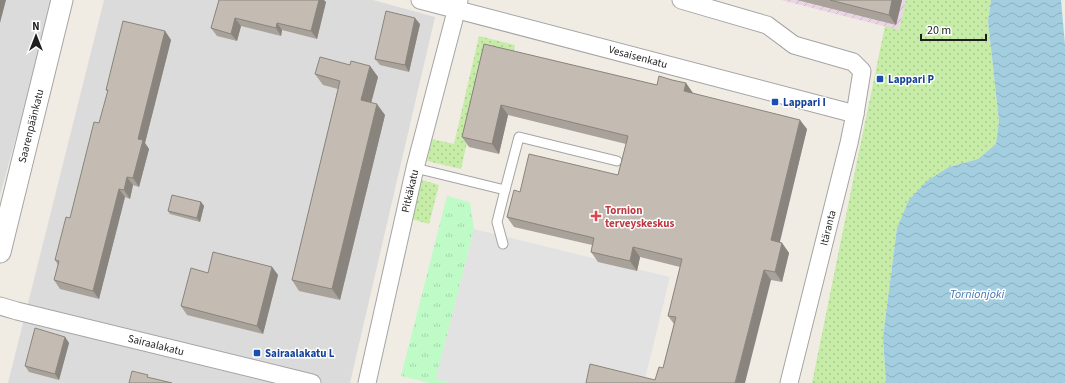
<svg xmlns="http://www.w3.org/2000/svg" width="1065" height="383" viewBox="0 0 1065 383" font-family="'Source Sans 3',sans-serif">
	<defs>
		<pattern id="industrial-furrows" width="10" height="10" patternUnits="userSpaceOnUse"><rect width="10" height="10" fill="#e9d5e4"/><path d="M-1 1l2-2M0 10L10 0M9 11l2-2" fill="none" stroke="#c7b6c3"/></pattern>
		<pattern id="grass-dots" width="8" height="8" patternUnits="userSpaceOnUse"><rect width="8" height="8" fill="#c6eca8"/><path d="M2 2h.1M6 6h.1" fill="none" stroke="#aaca90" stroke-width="1.8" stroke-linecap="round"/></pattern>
		<pattern id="park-tufts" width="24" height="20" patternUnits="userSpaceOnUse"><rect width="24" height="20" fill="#bffbc7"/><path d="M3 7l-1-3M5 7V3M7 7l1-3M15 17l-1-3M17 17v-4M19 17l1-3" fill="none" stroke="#a4d7aa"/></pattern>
		<pattern id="water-waves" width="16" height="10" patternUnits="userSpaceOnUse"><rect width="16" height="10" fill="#a2cedf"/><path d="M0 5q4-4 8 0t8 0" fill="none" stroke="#8bb0bf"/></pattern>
	</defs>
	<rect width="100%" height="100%" fill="#f0ece4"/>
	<g fill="#dcdbdb">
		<path d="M0 0H54L0 195Z"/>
		<path d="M104 0H373L435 17 350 383H8Z"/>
	</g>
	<path fill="url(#industrial-furrows)" d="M781 0H906L899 30Z"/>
	<g fill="url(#grass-dots)">
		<path d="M906 0H991L988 21 999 121 996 144 978 159 949 167 897 228 883 337 886 383H812L856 166 885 26 899 30Z"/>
		<path d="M479 36 515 45 513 55 488 49 461 169 427 161 432 139 454 144Z"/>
		<path d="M422 180 439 185 429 224 411 219Z"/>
	</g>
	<path fill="url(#park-tufts)" d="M447 196 470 202 474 229 436 379 450 383H430L401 376Z"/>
	<path fill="#e2e2e2" d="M474 229 670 277 644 383H450L436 379Z"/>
	<path fill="url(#water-waves)" d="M991 0H1061L1065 45V383H886L883 337 897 228 909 200 927 181 949 167 978 159 996 144 999 121 988 21Z"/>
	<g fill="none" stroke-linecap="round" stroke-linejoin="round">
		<g stroke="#a5a5a5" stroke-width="11">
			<g id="service">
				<path d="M415 168 505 190 497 222 503 244"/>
				<path d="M505 190 519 137 617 161"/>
			</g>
		</g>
		<g stroke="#a5a5a5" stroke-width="19">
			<g id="minor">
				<path d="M420 0 855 114"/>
				<path d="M681 0 767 25 794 45 853 62 862 71 855 114 849 143 789 383"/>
				<path d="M0 306 17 311 312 383"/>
				<path d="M367 383 415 168 459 0"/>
			</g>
		</g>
		<g stroke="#a5a5a5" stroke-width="23">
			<path id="tertiary" d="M0 252 62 0"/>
		</g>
		<use href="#service" stroke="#fff" stroke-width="9"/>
		<use href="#minor" stroke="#fff" stroke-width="17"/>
		<use href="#tertiary" stroke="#fff" stroke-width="21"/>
	</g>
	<g fill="#a9a29a">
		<path d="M219 0 326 2 317 39 282 30 281 36 241 26 237 41 217 36 211 28Z"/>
		<path d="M797 0H902L896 25Z"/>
		<path d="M420 24 409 72 380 65 375 59Z"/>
		<path d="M165 31 171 40 145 143 149 149 139 187 133 185 130 199 125 197 99 299 60 289 54 280 58 265 55 260 70 218 99 123 108 92 106 90Z"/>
		<path d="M484 44 657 85 686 83 692 93 807 129 779 242 782 243 789 253 782 282 771 280 655 380 663 368 674 324 668 316 680 267 640 257 637 271 598 262 591 252 592 245 514 227 507 217 520 192 618 175 626 144 508 115 499 154 469 147 462 137Z"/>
		<path d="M350 65 370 66 378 77 371 102 385 115 340 300 299 291 292 280 338 89 323 85 315 74Z"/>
		<path d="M201 202 204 206 200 222 170 214 168 211Z"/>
		<path d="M272 267 278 275 263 334 187 315 181 306 208 273Z"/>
		<path d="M65 337 69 343 59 380 29 372 25 366Z"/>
	</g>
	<g fill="#89847d">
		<path d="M0 0H6L0 23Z"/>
		<path d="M319 0H324L326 2 317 39 311 31Z"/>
		<path d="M892 0H902L896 25 889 15Z"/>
		<path d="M235 18 241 26 237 41 231 34Z"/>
		<path d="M415 18 420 24 409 72 405 65Z"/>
		<path d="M277 23 282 30 281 36 276 28Z"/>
		<path d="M165 31 171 40 145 143 149 149 139 187 133 178 138 139Z"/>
		<path d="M370 66 378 77 369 111 361 100Z"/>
		<path d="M686 83 693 93 691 101 684 91Z"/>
		<path d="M377 104 385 115 340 300 332 289Z"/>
		<path d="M501 105 508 115 499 154 492 144Z"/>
		<path d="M800 120 807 129 778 250 771 240Z"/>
		<path d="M127 177 133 185 130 199 124 190Z"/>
		<path d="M119 189 125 197 99 299 93 291Z"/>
		<path d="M201 202 204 206 200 222 197 218Z"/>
		<path d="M782 243 789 253 782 282 775 272Z"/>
		<path d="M633 247 640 257 637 271 630 261Z"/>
		<path d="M272 267 278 275 263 334 257 326Z"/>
		<path d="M764 270 771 280 745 383H735Z"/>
		<path d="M65 337 69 343 59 380 55 374Z"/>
	</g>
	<g fill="#c4bcb3" stroke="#89847d">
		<path d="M219 0H319L311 31 277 23 276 28 235 18 231 34 211 28Z"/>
		<path d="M830 0H892L889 15Z"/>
		<path d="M386 11 415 18 405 65 375 59Z"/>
		<path d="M123 21 165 31 138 139 143 140 133 178 127 177 124 190 119 189 93 291 54 280 59 261 55 260 66 217 70 218 94 122 99 123 108 90H106Z"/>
		<path d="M484 44 657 85 659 76 672 80 686 83 684 91 800 120 771 240 782 243 775 272 764 270 735 383H586L590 364 655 380 659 367 663 368 676 317 668 316 682 259 633 247 630 261 591 252 594 238 507 217 514 190 520 192 529 154 618 175 628 136 501 105 492 144 462 137Z"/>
		<path d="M320 57 350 65 351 61 370 66 361 100 377 104 332 289 292 280 340 81 315 74Z"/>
		<path d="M172 195 201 202 197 218 168 211Z"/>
		<path d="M213 252 272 267 257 326 181 306 191 268 208 273Z"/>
		<path d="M35 328 65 337 55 374 25 366Z"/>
		<path d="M132 371 148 375 147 377 172 383H129Z"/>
	</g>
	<g fill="#1a4fb4" stroke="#fff" stroke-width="1.5">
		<rect x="876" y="75" width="8" height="8" rx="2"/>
		<rect x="771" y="98" width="8" height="8" rx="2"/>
		<rect x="253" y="349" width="8" height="8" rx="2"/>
	</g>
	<path fill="#e0444e" stroke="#fff" stroke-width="1.5" d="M594 210h4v4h4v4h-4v4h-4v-4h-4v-4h4z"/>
	<g text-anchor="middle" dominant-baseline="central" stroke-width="3" stroke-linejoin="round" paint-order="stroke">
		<g font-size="11" fill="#1e1e1e" stroke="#fff">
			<text transform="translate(638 57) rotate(15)">Vesaisenkatu</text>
			<text transform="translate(31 126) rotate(-76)">Saarenpäänkatu</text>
			<text transform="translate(410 191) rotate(-77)">Pitkäkatu</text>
			<text transform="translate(828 228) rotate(-76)">Itäranta</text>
			<text transform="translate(156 345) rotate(14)">Sairaalakatu</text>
		</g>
		<g font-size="11" font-weight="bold" fill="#164399" stroke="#fff" text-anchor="start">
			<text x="888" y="79">Lappari P</text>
			<text x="783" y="102">Lappari I</text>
			<text x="265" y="353">Sairaalakatu L</text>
		</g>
		<g font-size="11" font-weight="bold" fill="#be3a42" stroke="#fff" text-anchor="start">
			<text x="605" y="210">Tornion<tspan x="605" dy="13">terveyskeskus</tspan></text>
		</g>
		<g font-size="12" font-style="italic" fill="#4777b2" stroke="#fff">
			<text x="977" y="294">Tornionjoki</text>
		</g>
	</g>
	<g transform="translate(36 36)" stroke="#ffffff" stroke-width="3" paint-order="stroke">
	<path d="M0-3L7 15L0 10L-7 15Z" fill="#1e1e1e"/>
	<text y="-6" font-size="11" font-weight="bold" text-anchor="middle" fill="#1e1e1e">N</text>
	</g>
	<path d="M921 34v6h65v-6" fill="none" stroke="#1e1e1e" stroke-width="2"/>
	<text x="927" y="34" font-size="12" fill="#1e1e1e" stroke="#ffffff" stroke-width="3" paint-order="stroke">20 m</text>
</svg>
